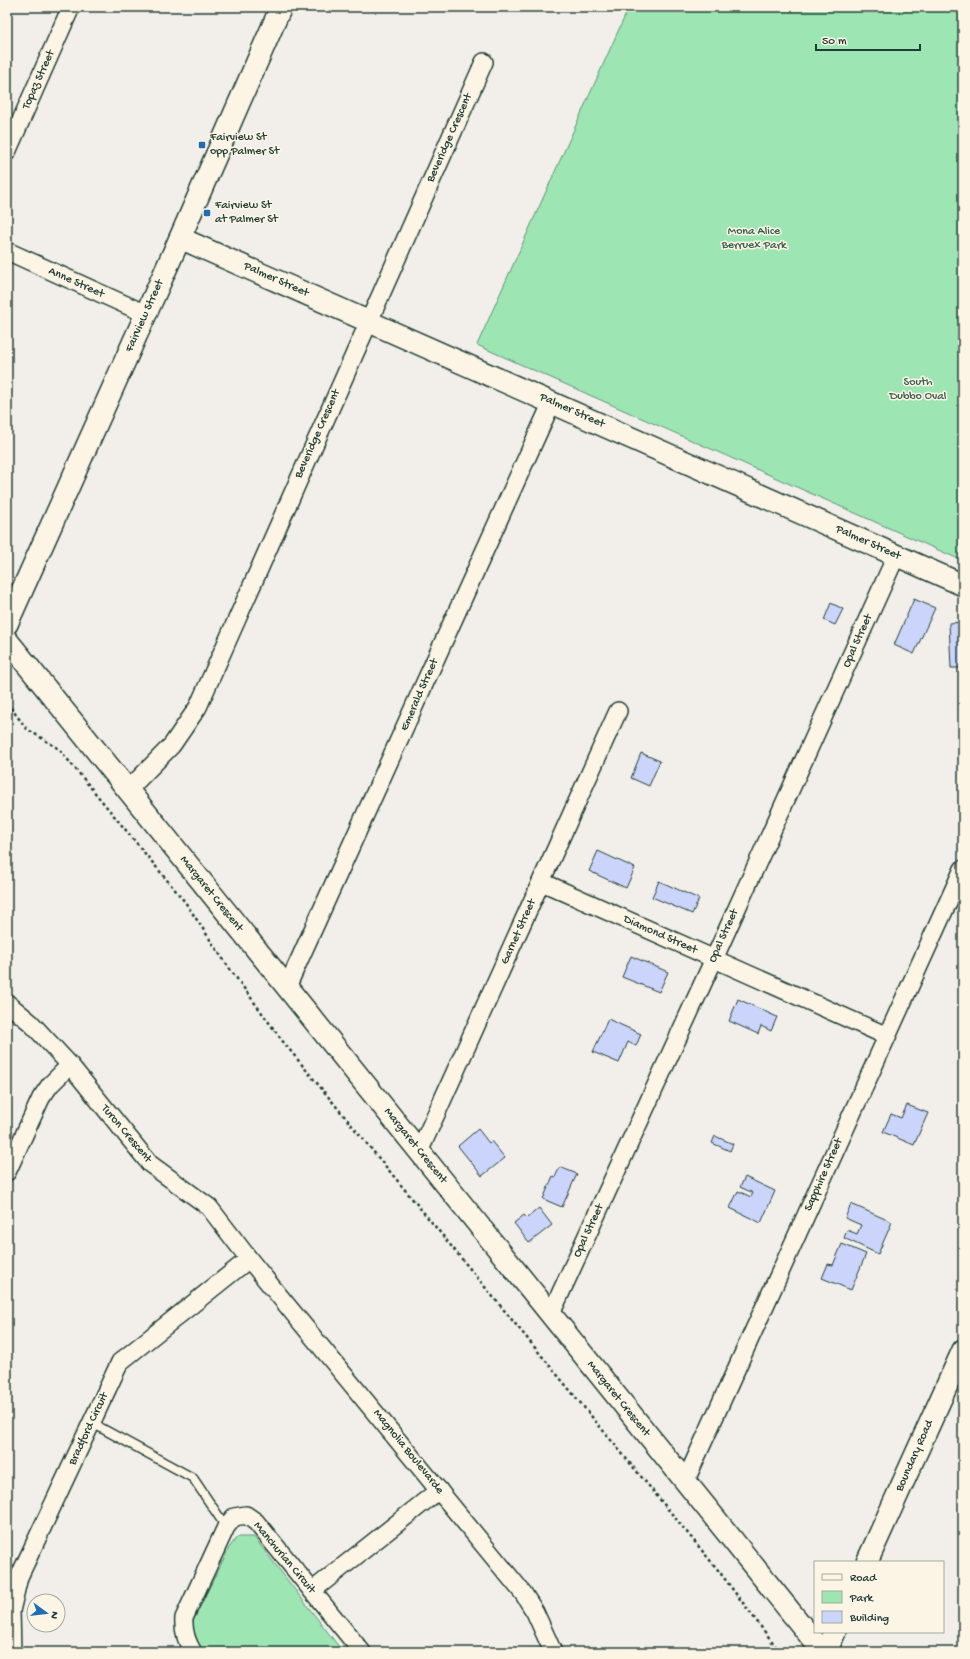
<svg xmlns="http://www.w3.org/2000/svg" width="970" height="1659" viewBox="0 0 970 1659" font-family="'Gochi Hand',sans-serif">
	<rect width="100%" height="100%" fill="#f2efea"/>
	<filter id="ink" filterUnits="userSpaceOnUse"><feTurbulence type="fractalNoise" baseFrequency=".025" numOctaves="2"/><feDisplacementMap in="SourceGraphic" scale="8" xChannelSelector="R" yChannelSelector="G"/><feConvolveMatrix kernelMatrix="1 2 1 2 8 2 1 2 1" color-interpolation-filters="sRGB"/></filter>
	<g filter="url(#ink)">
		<g fill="#9de6b4" stroke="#5e9274">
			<path d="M629 7H963V561L477 345Z"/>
			<path d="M237 1537H254L343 1652H203L196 1644 192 1623 229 1548Z"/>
		</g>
		<g fill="#cbd5fc" stroke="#1f3d34">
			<path d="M914 599 935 608 914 654 894 645Z"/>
			<path d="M831 603 843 609 835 625 824 620Z"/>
			<path d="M963 622V668H951L949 623Z"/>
			<path d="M963 721V732L959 730Z"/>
			<path d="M641 753 660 761 649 786 631 778Z"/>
			<path d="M598 851 635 868 626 888 589 871Z"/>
			<path d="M659 881 699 899 692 914 652 897Z"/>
			<path d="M631 956 668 972 659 992 622 977Z"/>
			<path d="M738 999 777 1017 771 1031 761 1026 758 1034 729 1021Z"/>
			<path d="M608 1019 641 1034 636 1046 628 1042 619 1063 593 1052Z"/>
			<path d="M907 1105 928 1113 914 1145 883 1132 891 1114 901 1118Z"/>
			<path d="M478 1129 489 1143 491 1141 505 1158 482 1176 458 1146Z"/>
			<path d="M715 1136 733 1144 730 1151 712 1143Z"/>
			<path d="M560 1167 577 1174 562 1207 543 1199 553 1176 555 1177Z"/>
			<path d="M745 1177 775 1191 761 1223 730 1208 738 1191 751 1197 753 1193 740 1187Z"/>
			<path d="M851 1204 892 1222 878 1254 844 1238 847 1230 857 1234 861 1225 845 1218Z"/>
			<path d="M539 1208 552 1225 529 1243 514 1223 524 1215 527 1218Z"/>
			<path d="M842 1244 866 1254 851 1290 822 1278 828 1264 833 1265Z"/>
		</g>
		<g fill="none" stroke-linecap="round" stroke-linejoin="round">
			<g stroke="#1f3d34" stroke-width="11">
				<path id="service" d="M92 1423 193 1478 226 1527"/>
			</g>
			<g stroke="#1f3d34" stroke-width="20">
				<g id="minor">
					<path d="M7 152 71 7"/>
					<path d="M7 251 146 314"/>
					<path d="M128 790 172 745 198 707 484 62"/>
					<path d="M542 882 887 1036"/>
					<path d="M287 987 552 402"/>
					<path d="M7 1003 31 1023 70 1065 150 1164 209 1207 249 1259 523 1593 535 1612 553 1652"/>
					<path d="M419 1152 618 711"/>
					<path d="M7 1172 41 1098 50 1085 70 1065"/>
					<path d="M550 1316 714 959 896 556"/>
					<path d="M685 1482 963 869"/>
					<path d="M312 1591 439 1490"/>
					<path d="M12 1652 11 1611 19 1577 120 1362 249 1259"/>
					<path d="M193 1652C186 1641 183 1631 184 1618L226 1527 234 1517 246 1515 256 1522 362 1652"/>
				</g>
			</g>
			<g stroke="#1f3d34" stroke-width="24">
				<g id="tertiary">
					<path d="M180 238 963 585"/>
					<path d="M7 624 180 238 281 7"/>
					<path d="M7 640 823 1652"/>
					<path d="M867 1562 963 1350"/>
					<path d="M826 1652 835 1632"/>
				</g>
			</g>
			<path stroke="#1f3d34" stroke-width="2.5" stroke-dasharray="3 3" stroke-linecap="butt" d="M7 703 27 729 59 749 185 902 227 965 284 1043 718 1570 780 1652"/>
			<use href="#service" stroke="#fcf5e5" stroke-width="8"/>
			<use href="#minor" stroke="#fcf5e5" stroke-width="17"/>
			<use href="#tertiary" stroke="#fcf5e5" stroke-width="21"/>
		</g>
	</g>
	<g fill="#1f6fb2" stroke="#fcf5e5" stroke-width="1.5">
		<rect x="198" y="141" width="8" height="8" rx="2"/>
		<rect x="203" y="209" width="8" height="8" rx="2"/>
	</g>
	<g text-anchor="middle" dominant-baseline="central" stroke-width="3" stroke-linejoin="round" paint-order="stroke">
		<g font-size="12" fill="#1f3d34" stroke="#fcf5e5">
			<text transform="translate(39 80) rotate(-66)">Topaz Street</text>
			<text transform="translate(450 138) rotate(-66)">Beveridge Crescent</text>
			<text transform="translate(276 280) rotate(24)">Palmer Street</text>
			<text transform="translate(76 283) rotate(24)">Anne Street</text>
			<text transform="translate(145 316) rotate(-66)">Fairview Street</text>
			<text transform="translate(572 411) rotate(24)">Palmer Street</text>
			<text transform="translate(318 434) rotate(-66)">Beveridge Crescent</text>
			<text transform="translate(868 543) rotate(24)">Palmer Street</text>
			<text transform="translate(858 641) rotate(-66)">Opal Street</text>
			<text transform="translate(420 695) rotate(-66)">Emerald Street</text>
			<text transform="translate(211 894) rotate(51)">Margaret Crescent</text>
			<text transform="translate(519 932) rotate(-66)">Garnet Street</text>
			<text transform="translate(660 935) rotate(24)">Diamond Street</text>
			<text transform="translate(724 936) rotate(-66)">Opal Street</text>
			<text transform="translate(126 1134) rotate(50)">Turon Crescent</text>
			<text transform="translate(415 1146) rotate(51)">Margaret Crescent</text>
			<text transform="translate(824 1175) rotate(-66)">Sapphire Street</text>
			<text transform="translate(589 1231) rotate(-65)">Opal Street</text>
			<text transform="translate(618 1399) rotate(51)">Margaret Crescent</text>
			<text transform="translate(89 1429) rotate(-65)">Bradford Circuit</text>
			<text transform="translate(408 1452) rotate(51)">Magnolia Boulevarde</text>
			<text transform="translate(915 1456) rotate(-66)">Boundary Road</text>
			<text transform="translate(284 1558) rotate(50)">Manchurian Circuit</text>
		</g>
		<g font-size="12" fill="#1f3d34" stroke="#fcf5e5" text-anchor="start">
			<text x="210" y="138">Fairview St<tspan x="210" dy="14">opp Palmer St</tspan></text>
			<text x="215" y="206">Fairview St<tspan x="215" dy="14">at Palmer St</tspan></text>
		</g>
		<g font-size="12" fill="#385f4e" stroke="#fcf5e5">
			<text x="754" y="232">Mona Alice<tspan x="754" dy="14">Berruex Park</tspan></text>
			<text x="918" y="383">South<tspan x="918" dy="14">Dubbo Oval</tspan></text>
		</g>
	</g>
	<rect width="970" height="1659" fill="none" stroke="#fcf5e5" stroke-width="24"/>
	<rect x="12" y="12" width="946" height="1635" fill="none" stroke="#1f3d34" stroke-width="1.5" filter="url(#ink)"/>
	<rect x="814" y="1561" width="130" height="72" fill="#fcf5e5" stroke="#a4ab9e"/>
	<rect x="822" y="1574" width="20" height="6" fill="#fcf5e5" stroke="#a4ab9e"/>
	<text x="850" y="1581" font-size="12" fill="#1f3d34">Road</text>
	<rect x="822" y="1591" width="20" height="12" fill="#9de6b4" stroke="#a4ab9e"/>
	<text x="850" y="1601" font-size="12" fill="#1f3d34">Park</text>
	<rect x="822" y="1611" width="20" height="12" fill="#cbd5fc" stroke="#a4ab9e"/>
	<text x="850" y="1621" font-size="12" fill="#1f3d34">Building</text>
	<g transform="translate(46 1613) rotate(105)"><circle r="19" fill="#fcf5e5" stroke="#a4ab9e"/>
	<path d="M0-3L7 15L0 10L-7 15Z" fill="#1f6fb2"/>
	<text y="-6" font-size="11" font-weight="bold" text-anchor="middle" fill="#1f3d34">N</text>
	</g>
	<path d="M816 44v6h104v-6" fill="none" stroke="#1f3d34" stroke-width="2"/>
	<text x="822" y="44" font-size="12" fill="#1f3d34" stroke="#fcf5e5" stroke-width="3" paint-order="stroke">50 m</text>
</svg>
